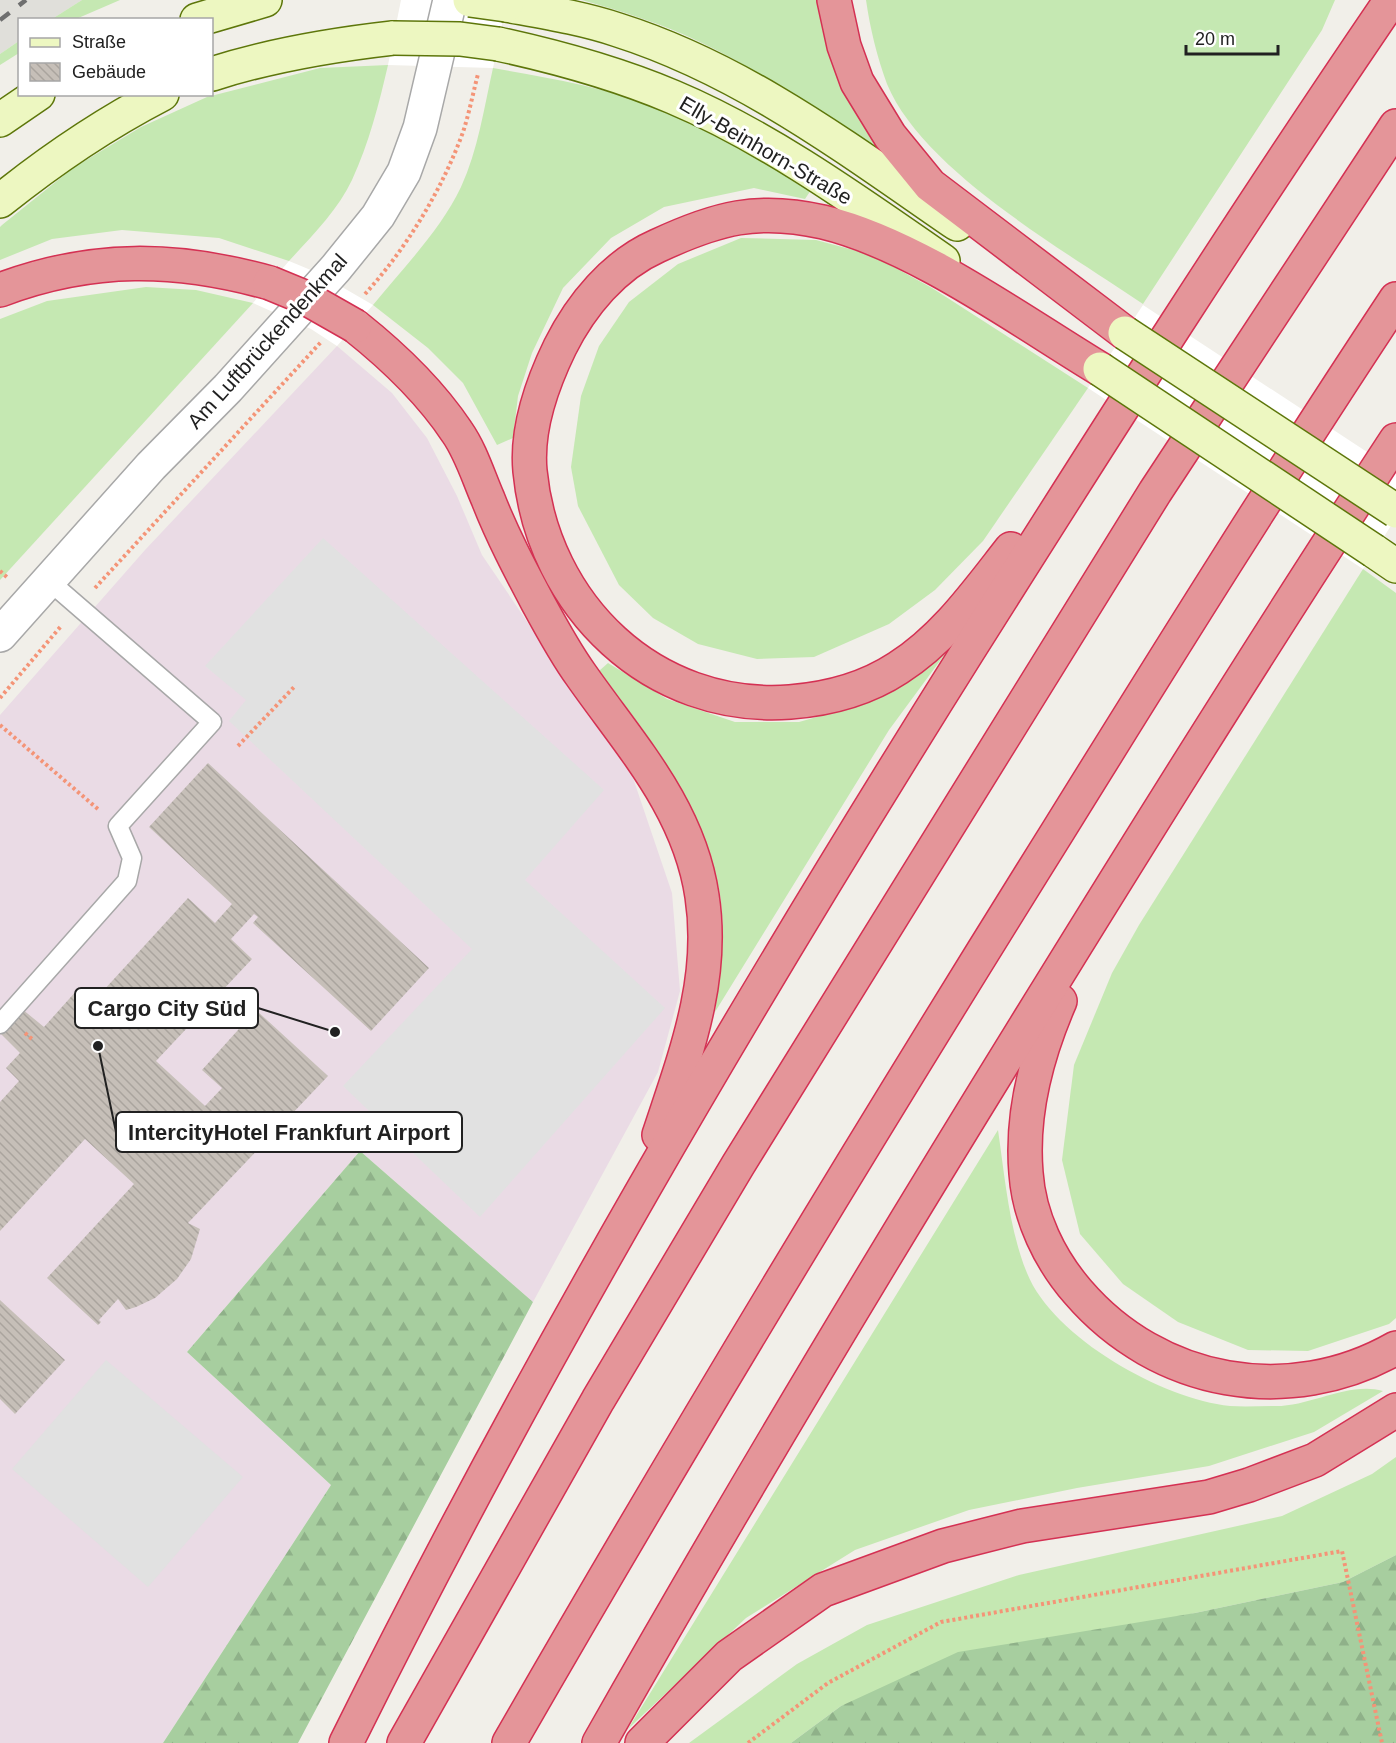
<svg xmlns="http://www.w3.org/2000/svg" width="1396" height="1743" viewBox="0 0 1396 1743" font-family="Helvetica,sans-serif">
	<defs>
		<pattern id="forest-firs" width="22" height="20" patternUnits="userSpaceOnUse" patternTransform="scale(1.5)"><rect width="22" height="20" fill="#a7ce9f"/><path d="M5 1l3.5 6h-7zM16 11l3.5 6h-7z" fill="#8fb189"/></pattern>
		<pattern id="building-back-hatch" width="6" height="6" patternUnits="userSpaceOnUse" patternTransform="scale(1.5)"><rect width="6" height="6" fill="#c6bfb8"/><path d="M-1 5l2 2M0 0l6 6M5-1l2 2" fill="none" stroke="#aaa49e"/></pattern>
	</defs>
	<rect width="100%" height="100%" fill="#f1efe9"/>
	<path fill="#eadbe5" d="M337 346 392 393 427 438 457 496 482 555 633 778 672 893 680 991 658 1072 533 1302 360 1151 187 1352 331 1485 163 1743H0V715L145 550Z"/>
	<path fill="#e0dfda" d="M0 0H82L52 19 20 20 19 41 0 54Z"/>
	<g fill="#c5e8b2">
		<path d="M82 0H120L76 19H52Z"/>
		<path d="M582 0H819C821 56 848 95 875 141L868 148C816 110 761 71 702 43 664 24 623 12 582 0Z"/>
		<path d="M866 0H1335L1322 30 1143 304C1067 252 923 171 887 84 877 57 870 28 866 0Z"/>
		<path d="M19 41V53L0 65V54Z"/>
		<path d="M388 65C379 104 369 143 352 180 338 210 311 237 289 261L219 238 122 230 52 239 0 260V227L2 225 73 168 141 127 207 97 320 68Z"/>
		<path d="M493 68C547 78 602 86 653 107 709 130 760 159 811 190L805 199 754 188 664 207 611 238 563 288 532 353 518 396 513 438 497 445 463 383 428 348 373 305C403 268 440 231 461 187 478 150 484 108 493 68Z"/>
		<path d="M741 238 816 240 872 255 932 288 1088 388 983 541 935 590 889 624 814 657 757 659 698 644 653 618 619 585 578 506 571 467 581 396 599 346 629 302 678 264Z"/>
		<path d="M146 287 196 290 253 303 0 580V319L47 301Z"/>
		<path d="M1363 569 1396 593V1318L1389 1324 1308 1351 1248 1350 1178 1322 1123 1284 1080 1234 1062 1160 1074 1065 1112 973 1139 925Z"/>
		<path d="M959 635 889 730 715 1012C720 972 727 930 719 889 703 807 649 736 599 671L608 663 667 699 735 722H799L859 705Z"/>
		<path d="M998 1130C1005 1178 1009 1229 1027 1273 1053 1338 1163 1399 1230 1406 1245 1407 1261 1406 1276 1406 1311 1406 1350 1381 1383 1391L1314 1432 1209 1466 1077 1488 969 1510 855 1550 746 1618 628 1729Z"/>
		<path d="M1396 1457V1555L1343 1582 1195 1613 841 1706 791 1743H689L797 1664 867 1625 1019 1575 1282 1516 1372 1474Z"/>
	</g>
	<g fill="url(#forest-firs)">
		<path d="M360 1151 533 1302 298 1743H163L331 1485 187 1352Z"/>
		<path d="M1396 1555V1743H791L841 1706 958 1652 1195 1613 1343 1582Z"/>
	</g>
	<g fill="#e1e1e1">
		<path d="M323 538 604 790 525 880 665 1008 480 1217 343 1086 472 949 229 721 246 700 205 666Z"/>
		<path d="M106 1360 243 1477 148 1587 12 1469Z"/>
	</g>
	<g fill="#fff">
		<path d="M401 0H507L493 68 388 65Z"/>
		<path d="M289 261 318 273 373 305 337 346 311 329 253 303Z"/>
		<path d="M1143 305 1396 471V518L1363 569 1088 388Z"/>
	</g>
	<g fill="url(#building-back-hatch)">
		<path d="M208 763 429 968 371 1031 253 923 258 917 254 914 231 939 252 959 156 1061 205 1106 222 1088 202 1070 256 1010 328 1076 188 1223 200 1229 191 1259 177 1279 155 1298 136 1307 126 1310 118 1299 99 1320 101 1322 98 1325 47 1278 134 1184 85 1139 0 1231V1102L19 1081 6 1068 20 1053 0 1033 22 1009 44 1027 78 989 92 1003 188 898 215 923 232 904 149 827Z"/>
		<path d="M0 1300 65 1360 15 1414 0 1399Z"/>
	</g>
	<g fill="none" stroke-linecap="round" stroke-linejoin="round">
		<g stroke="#a8a8a8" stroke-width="21">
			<path id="lane" d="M0 1024 127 881 132 858 118 826 212 722 49 581"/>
		</g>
		<g stroke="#a8a8a8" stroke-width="36">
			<path id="street" d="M0 635 151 466 228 388 336 268 378 216 404 172 420 128 450 0"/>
		</g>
		<g stroke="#5d760a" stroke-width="36">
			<g id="secondary">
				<path d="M506 5C544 12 582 18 618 30 744 70 849 150 957 224"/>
				<path d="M197 20 265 0"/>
				<path d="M498 44C558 57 616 73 673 97 768 137 858 202 943 261"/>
				<path d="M212 74C271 55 331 45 393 38"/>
				<path d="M0 120 38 94"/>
				<path d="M0 201C51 160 104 124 162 94"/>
				<path d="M1374 551 1396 566"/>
			</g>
		</g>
		<g stroke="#d43153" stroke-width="36">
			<g id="highway">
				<path d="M834 0 844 46 857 82 890 136 930 185 1125 333"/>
				<path d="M0 290C93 255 176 257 270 283"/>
				<path d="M355 326C394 357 429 390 457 432 471 452 478 476 488 499 502 535 520 569 538 603 551 627 565 653 581 675 630 745 689 808 702 896 715 980 685 1056 659 1135"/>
				<path d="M1011 549C977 592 945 638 898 668 866 689 829 699 790 702 653 712 543 606 530 471 526 429 542 384 560 347 581 305 614 265 657 246 717 218 758 207 823 222 915 244 1019 320 1100 369"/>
				<path d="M1060 1001C1037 1054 1021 1115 1026 1173 1029 1217 1050 1260 1078 1292 1158 1385 1289 1409 1396 1348"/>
				<path d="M346 1743C532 1368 745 1006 968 651 1106 432 1245 214 1391 0"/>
				<path d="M404 1743 598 1400 738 1165 1155 492 1396 126"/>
				<path d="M509 1743C686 1435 870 1132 1058 831 1169 652 1280 474 1396 299"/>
				<path d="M599 1743C744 1487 896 1235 1051 985 1164 802 1278 620 1396 440"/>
				<path d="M642 1743 729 1656 823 1590 943 1546 1022 1526 1209 1497 1249 1485 1315 1460 1396 1410"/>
			</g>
		</g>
		<g stroke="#f49477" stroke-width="4" stroke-dasharray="3 3" stroke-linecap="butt">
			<path d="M365 294C406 249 442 190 463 132 469 114 473 93 478 74"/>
			<path d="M0 571 8 578"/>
			<path d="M95 588 321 342"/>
			<path d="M0 698 62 625"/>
			<path d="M0 725 99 810"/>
			<path d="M238 746 295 686"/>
			<path d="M25 1033 32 1039"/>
			<path d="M748 1743 828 1683 941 1622 1342 1551 1382 1743"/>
		</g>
		<use href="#lane" stroke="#fff" stroke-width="18"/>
		<use href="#street" stroke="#fff" stroke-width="33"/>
		<use href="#secondary" stroke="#edf7c1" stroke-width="33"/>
		<use href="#highway" stroke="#e49599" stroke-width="33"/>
		<path stroke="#6f6f6f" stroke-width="4.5" stroke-dasharray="12 12" stroke-linecap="butt" d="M0 20 26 0"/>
		<g stroke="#5d760a" stroke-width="36" stroke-linecap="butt">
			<g id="secondary-bridge">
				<path d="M470 0 506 5"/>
				<path d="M393 38 460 39 498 44"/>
				<path d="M1125 333 1396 511"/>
				<path d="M1100 369 1374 551"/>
			</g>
		</g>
		<g stroke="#d43153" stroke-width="36" stroke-linecap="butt">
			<path id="highway-bridge" d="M270 283 304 297 355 326"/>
		</g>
		<use href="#secondary-bridge" stroke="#edf7c1" stroke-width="33"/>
		<use href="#highway-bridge" stroke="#e49599" stroke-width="33"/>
	</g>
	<g text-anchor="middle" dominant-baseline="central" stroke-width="6" stroke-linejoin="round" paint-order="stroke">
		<g font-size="21" fill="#212121" stroke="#fff">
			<text transform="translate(766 150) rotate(30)">Elly-Beinhorn-Straße</text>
			<text transform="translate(267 341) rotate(-48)">Am Luftbrückendenkmal</text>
		</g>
	</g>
	<path fill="none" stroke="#212121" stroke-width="2" d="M335 1032L258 1008M98 1046L116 1132"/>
	<g fill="#212121" stroke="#fff" stroke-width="2">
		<circle cx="335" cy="1032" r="6"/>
		<circle cx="98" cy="1046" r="6"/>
	</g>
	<g fill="#fff" stroke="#212121" stroke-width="2">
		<rect x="75" y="988" width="183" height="40" rx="6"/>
		<rect x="116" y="1112" width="346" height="40" rx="6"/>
	</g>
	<g font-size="22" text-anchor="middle" font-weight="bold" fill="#212121">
		<text x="167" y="1016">Cargo City Süd</text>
		<text x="289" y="1140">IntercityHotel Frankfurt Airport</text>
	</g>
	<rect x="18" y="18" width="195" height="78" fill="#ffffff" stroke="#a6a6a6" stroke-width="1.5"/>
	<rect x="30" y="38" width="30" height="9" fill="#edf7c1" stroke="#a6a6a6" stroke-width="1.5"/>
	<text x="72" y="48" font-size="18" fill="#212121">Straße</text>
	<rect x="30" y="63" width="30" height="18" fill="url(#building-back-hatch)" stroke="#a6a6a6" stroke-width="1.5"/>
	<text x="72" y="78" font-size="18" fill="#212121">Gebäude</text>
	<path d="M1186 45v9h92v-9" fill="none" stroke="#212121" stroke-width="3"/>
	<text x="1195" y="45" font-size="18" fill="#212121" stroke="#ffffff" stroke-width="4.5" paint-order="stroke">20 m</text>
</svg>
